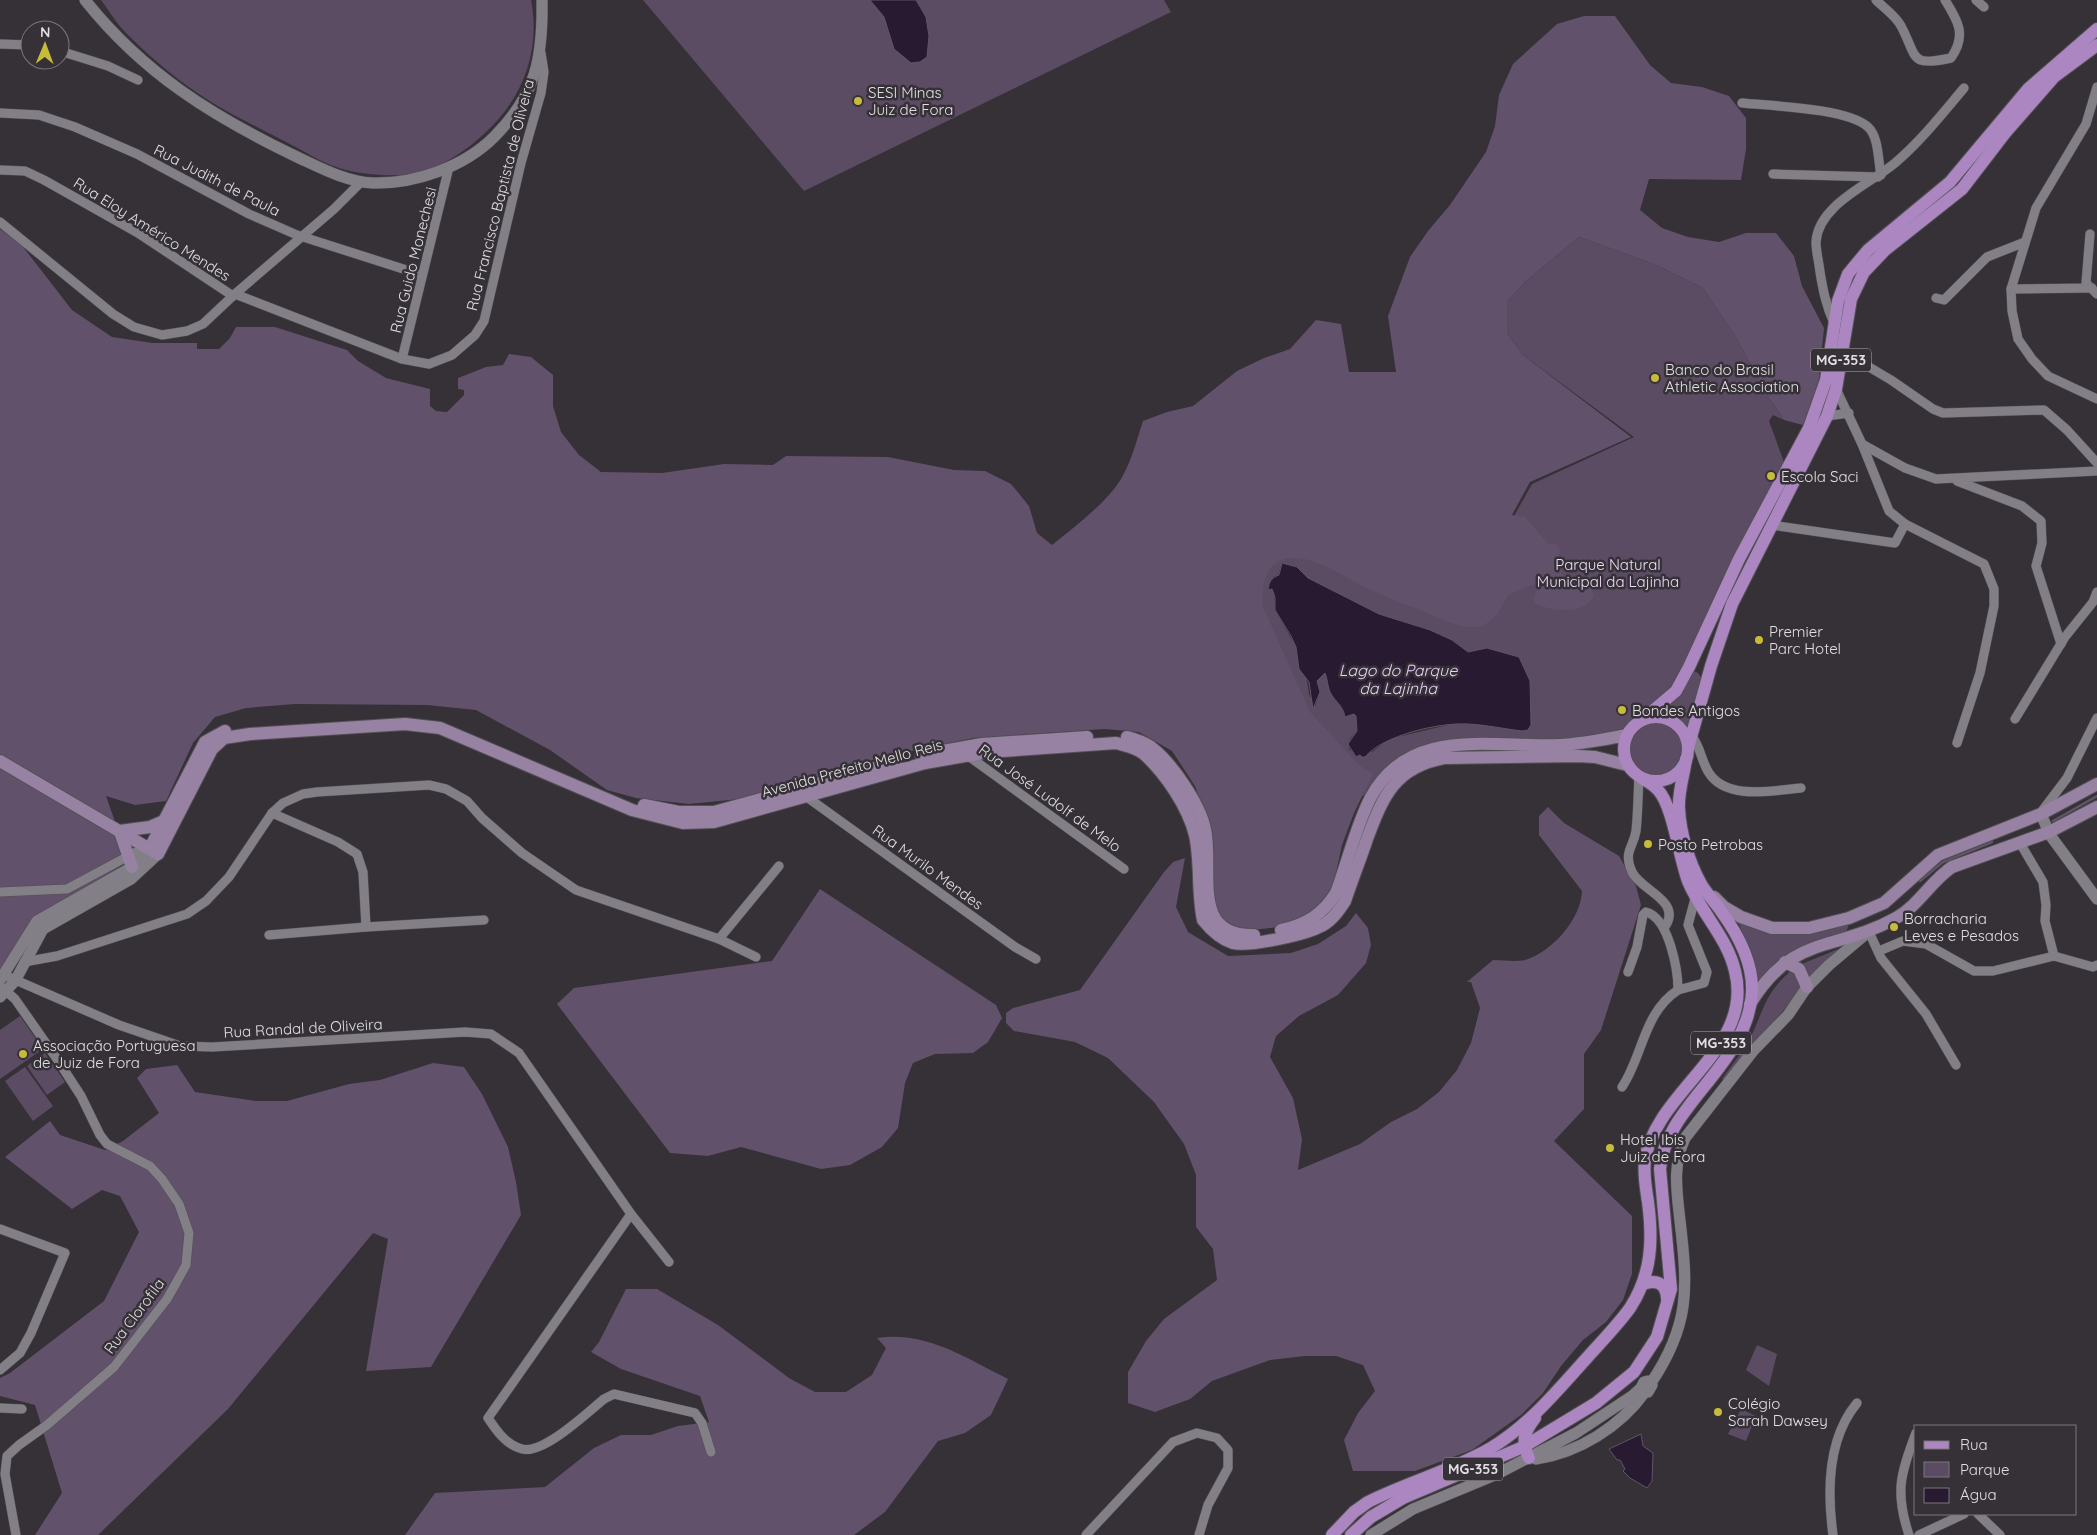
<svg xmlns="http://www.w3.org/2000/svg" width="2097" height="1535" viewBox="0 0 2097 1535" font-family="Quicksand,sans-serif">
	<rect width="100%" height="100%" fill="#353137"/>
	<g fill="#5b4c64" fill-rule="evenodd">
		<path d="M101 0H531C540 46 526 91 493 125 470 149 438 172 403 175 382 176 358 174 339 168 322 163 304 151 288 143 262 129 233 116 208 100 180 82 152 59 129 36 118 26 110 12 101 0Z"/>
		<path d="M643 0H1164L1171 12 804 191Z"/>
		<path d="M1579 237 1654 264 1703 288 1736 337 1765 392 1784 420 1773 415 1769 421 1784 462 1676 680C1658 706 1637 725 1607 736L1409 753 1386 767 1364 796 1316 775 1216 535 1482 573 1532 484 1634 437 1523 355 1507 333V302L1525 282ZM1282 563 1297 567 1308 578 1379 614 1430 630 1452 640 1468 652 1487 648 1519 657 1530 681 1531 725 1452 724 1389 739 1372 752 1356 754 1349 749 1350 739 1357 731 1356 716 1354 714 1345 716C1343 704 1334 702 1331 692 1329 685 1330 679 1325 673L1317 681 1320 692 1315 707 1309 694 1306 675 1299 669 1296 647 1275 610 1273 577 1278 575Z"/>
		<path d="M1689 669 1698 673 1704 682 1685 736C1675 721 1665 718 1648 717Z"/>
		<circle cx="1655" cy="749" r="29"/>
		<path d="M1738 921C1785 939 1802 936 1849 924L1845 935 1818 942 1757 988 1749 950Z"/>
		<path d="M1841 948 1809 978 1799 965Z"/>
		<path d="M1793 969 1802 987C1778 1020 1748 1047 1724 1080L1722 1079C1733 1063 1747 1047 1754 1030 1766 1002 1769 989 1793 969Z"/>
		<path d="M20 1016 43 1049 0 1079V1030Z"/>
		<path d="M45 1053 65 1082 47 1095 27 1066Z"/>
		<path d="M25 1067 53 1106 33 1121 5 1081Z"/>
		<path d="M1757 1345 1777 1354 1769 1386 1746 1370Z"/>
		<path d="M1741 1409 1756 1416 1746 1441 1728 1434Z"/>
	</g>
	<g fill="#61516b">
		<path d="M1584 16H1615L1650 65 1671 83 1702 87 1729 96 1746 118V149L1741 180 1649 179 1640 210 1662 228 1688 237 1719 242 1746 233H1776L1794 256 1802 286 1824 328 1818 389 1803 425 1784 420 1765 392 1736 337 1703 288 1654 264 1579 237 1525 282 1507 302V333L1523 355 1631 437 1530 482 1512 515 1525 517 1549 545 1555 543 1560 550C1557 562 1557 567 1565 578L1577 577 1591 588 1594 595C1585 616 1553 611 1535 604L1534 597 1538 588 1558 583 1552 577 1508 595C1501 608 1494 624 1477 627 1462 629 1443 620 1430 614 1409 605 1387 598 1366 588 1344 577 1317 557 1292 558 1265 559 1261 586 1263 607L1310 712 1359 765 1373 774 1354 813 1342 845 1332 891 1311 915 1285 926 1254 930 1232 928 1222 919 1214 906 1211 829 1195 786 1172 751 1139 732 1105 729 973 738 879 758 750 798 689 804 636 798 607 790 550 750 476 710 427 705 295 704 246 708 215 717 193 743 166 801 135 805 106 796 126 853V862L76 897 0 971V229L20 243 72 310 112 337 153 343H197V349H219L230 338 236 327H275L347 350 358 361 386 378 430 389V406L436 411 447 412 464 395V390L458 389V378L486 367 503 365 509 354 531 357 553 375V406L561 432 579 455 601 472 662 473 724 464 773 465 786 456 888 457 954 470 985 471 1011 484 1029 506 1037 533 1052 545C1072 529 1103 505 1117 485 1130 467 1136 442 1143 421L1167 412 1193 406 1237 371 1264 358 1290 349 1316 320 1341 324 1349 372H1396L1388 316 1410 257 1428 231 1450 205 1486 152 1495 126 1499 95 1513 64 1557 24Z"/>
		<path d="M1548 807 1564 823 1619 856 1636 886 1641 905 1601 1030 1584 1054V1109L1554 1141 1632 1216V1274L1623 1300 1606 1322 1583 1340 1561 1366 1543 1393 1521 1415 1472 1450 1415 1471H1353L1344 1440 1358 1413 1375 1391 1363 1365 1336 1356H1305L1270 1360 1212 1381 1190 1399 1155 1412 1128 1403V1372L1146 1341 1164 1319 1217 1280 1213 1249 1196 1227V1175L1184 1144 1154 1102 1108 1058 1075 1042 1014 1031 1006 1023V1013L1013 1008 1080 990 1164 872 1173 862 1185 858 1176 907 1188 932 1228 956 1291 953 1318 944 1346 926 1356 913 1368 928 1371 945 1366 963 1338 995 1299 1016 1276 1036 1270 1057 1293 1098 1302 1139 1298 1170 1360 1144 1391 1122 1417 1109 1439 1092 1457 1070 1471 1043 1480 1008 1471 982H1467L1493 960C1503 960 1516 962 1525 960 1552 952 1581 919 1582 891L1539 835V816Z"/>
		<path d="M820 889 996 1005 1002 1018 988 1042 973 1053 935 1054 913 1063 905 1083 898 1128 882 1147 850 1165 821 1169 741 1147 708 1156 670 1153 557 1004 574 988 772 961Z"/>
		<path d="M433 1063 464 1067 482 1094 508 1147 516 1182 521 1215 431 1367 366 1371 388 1239 373 1233 228 1409 98 1535H35L62 1493 35 1405 0 1396V1378L10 1373 104 1301 139 1232 120 1196 102 1190 72 1209 5 1157 50 1121 60 1135 105 1150 123 1141 159 1113 137 1078 146 1069 177 1065 195 1092 256 1101H287L349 1084 380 1080Z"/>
		<path d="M626 1289H657L718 1325 789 1378 815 1392H846L872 1375 886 1348 877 1338C927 1331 965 1358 1008 1379L991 1415 965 1433 938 1441 885 1512 854 1535H405L435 1493 545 1487 594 1448 621 1435H651L678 1426 709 1422 700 1396 621 1369 591 1352 599 1342Z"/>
	</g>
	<g fill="#281a30" stroke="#605566">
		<path d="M870 0H916L926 17 929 36 927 57 920 62 911 63 894 49 884 17Z"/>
		<path d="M1282 563 1297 567 1308 578 1379 614 1430 630 1452 640 1468 652 1487 648 1519 657 1530 681 1531 725 1528 730 1522 731C1505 729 1487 725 1469 724 1441 722 1383 735 1365 757H1362L1360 755 1356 757 1348 744 1357 731 1356 716 1354 714 1345 717C1343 705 1335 702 1330 692 1327 685 1328 680 1325 673L1317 681 1320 692 1313 709 1309 682 1299 669 1296 647 1291 636 1275 610V597L1272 589 1268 590C1269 582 1271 578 1279 575Z"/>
		<path d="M1641 1434 1643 1446 1653 1453 1652 1481 1647 1488 1630 1478 1623 1471 1625 1469 1620 1460H1617L1609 1449Z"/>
	</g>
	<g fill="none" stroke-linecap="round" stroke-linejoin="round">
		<g stroke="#605566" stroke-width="2.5">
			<path d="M2053 821 2097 796"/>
			<path d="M1920 881 1943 862 1992 842"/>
		</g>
		<g stroke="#535055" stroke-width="10">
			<g id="minor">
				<path d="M1876 0C1884 8 1896 16 1901 26 1918 58 1909 67 1951 58 1967 35 1958 21 1945 0"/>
				<path d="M1976 0 1984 7"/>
				<path d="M0 44 30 45"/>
				<path d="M60 51 108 66 138 80"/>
				<path d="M2097 87 2086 124 2036 208 2011 289 2012 311 2018 339 2032 359 2048 376 2097 399"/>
				<path d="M1742 103C1771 106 1847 108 1868 127 1879 137 1878 161 1881 175"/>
				<path d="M0 113 39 115 75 127 137 154 249 214 297 235 422 275"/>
				<path d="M0 170 25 171 44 180 138 233 233 296"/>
				<path d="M1773 174 1878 177"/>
				<path d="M0 222 113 314 134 327 162 335 187 331 203 324 235 294 402 359 429 364 452 355 475 335 484 321 521 163 541 93 544 72 541 53"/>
				<path d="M2090 234 2086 283 2097 294"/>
				<path d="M2011 289 2092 288"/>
				<path d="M235 294 334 209 362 181"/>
				<path d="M1936 298 1944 300 1987 257 2025 242"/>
				<path d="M1834 323C1826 306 1823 290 1820 272 1819 262 1816 252 1816 242 1818 205 1870 184 1895 163 1921 141 1942 114 1964 88"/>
				<path d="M1842 351 1891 380 1933 409 1943 413 2044 410 2067 430 2097 463"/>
				<path d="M402 359 449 167"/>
				<path d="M1836 389 1862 444 1889 511 1905 524 1984 564 1994 589V606L1980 673 1957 743"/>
				<path d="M1827 416 1849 413"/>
				<path d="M1862 444 1905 468 1936 479 2097 471"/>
				<path d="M1957 481 2022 506 2041 521 2042 543 2036 566 2061 644"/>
				<path d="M1771 525 1895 543 1905 524"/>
				<path d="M2015 719 2065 637 2093 602 2097 592"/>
				<path d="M1691 735C1701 747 1701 761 1709 773 1727 801 1774 790 1801 788"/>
				<path d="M967 755 1124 869"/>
				<path d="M1639 776C1638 794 1638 813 1636 831 1633 849 1623 851 1632 872 1641 891 1684 901 1664 928"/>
				<path d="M804 795 1015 947 1036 959"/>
				<path d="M2042 811 2067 778 2097 718"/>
				<path d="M272 813 338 842 357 854 363 872 366 927"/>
				<path d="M2020 843 2043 882 2046 905 2045 921 2054 956"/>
				<path d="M0 892 67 889 136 852 150 848"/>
				<path d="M1869 932 1881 958 1926 1014 1956 1065"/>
				<path d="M269 935 366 927 484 920"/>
				<path d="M719 939 756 957"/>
				<path d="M1879 951 1903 941 1926 944 1974 971H1993L2054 956 2093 967 2097 965"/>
				<path d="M24 962 57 956 187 914 206 901 229 877 272 813 283 803 303 794 317 792 429 785 446 789 467 801 482 818 522 853 576 890 719 939 779 866"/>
				<path d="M4 975 119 1025 180 1046 212 1047 465 1032 491 1034 519 1053 631 1214 669 1262"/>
				<path d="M0 986 15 999 59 1062 81 1096 100 1135 107 1144 150 1166 162 1179 179 1204 189 1233 186 1265 175 1285 167 1299 114 1367 47 1425 19 1445 7 1456 5 1474 16 1535"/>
				<path d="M1678 990 1704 983 1707 972 1688 925 1696 895"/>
				<path d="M1622 1087C1643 1056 1643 1013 1678 990 1678 970 1669 918 1646 912L1643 915 1637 947 1628 972"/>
				<path d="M631 1214 488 1418C496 1430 506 1445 522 1449 543 1455 588 1412 604 1399L614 1394 695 1413 702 1423 711 1452"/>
				<path d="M0 1229 65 1253 31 1333 20 1353 0 1370"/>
				<path d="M0 1408 22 1409"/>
				<path d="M1978 1514 2000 1535"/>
				<path d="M1086 1535 1173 1442 1197 1433 1217 1438 1228 1450V1468L1208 1505 1199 1535"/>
				<path d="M1833 1535C1827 1491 1827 1439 1857 1403"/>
				<path d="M1909 1535C1895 1493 1900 1474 1916 1433"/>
				<path d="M1919 1535 1964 1514"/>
			</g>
		</g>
		<g stroke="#535055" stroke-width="12">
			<g id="tertiary">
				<path d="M85 0C143 73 212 116 295 156 319 167 346 182 373 183 415 184 464 167 494 137 536 95 543 58 542 0"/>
				<path d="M2041 814 2050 835 2097 899"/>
				<path d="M0 980 37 921 132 867 150 848"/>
				<path d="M0 997 15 981 43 929 131 879 158 854"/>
				<path d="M1651 1383C1690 1325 1688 1289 1680 1221 1677 1192 1672 1166 1685 1138L1753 1051 1788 1015 1807 987 1829 965 1867 933"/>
				<path d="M1536 1459C1578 1453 1620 1427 1645 1392"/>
				<path d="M1371 1535 1413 1509 1495 1475 1576 1433 1632 1396 1641 1388 1644 1382 1648 1381 1652 1385 1648 1392 1643 1391 1641 1388"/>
			</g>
		</g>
		<g stroke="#535055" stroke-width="14">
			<g id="secondary">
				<path d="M1127 737C1135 739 1144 742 1151 747 1171 762 1200 804 1205 829 1214 869 1189 937 1254 935"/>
				<path d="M921 755 982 744 1087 737"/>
				<path d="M0 761 158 854 212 749 224 738 250 734 405 724 440 728 632 810 683 823 714 822 925 763 988 752 1116 743C1126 746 1136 747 1144 754 1166 774 1188 807 1195 835 1201 862 1197 892 1203 920 1211 930 1220 939 1233 943 1248 947 1302 935 1317 928 1330 923 1338 912 1345 901 1352 880 1360 860 1367 839 1383 796 1395 767 1444 758L1578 756 1595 757 1627 765"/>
				<path d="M644 805 679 812H714L897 762"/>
				<path d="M120 831 150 827 166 820"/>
				<path d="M120 832 132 867"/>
				<path d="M150 848 205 742 225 731"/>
				<path d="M1714 897 1724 907 1741 917 1772 928H1809L1849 918 1884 903 1938 855 2041 814 2097 784"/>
				<path d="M1281 930C1306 925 1323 914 1336 893 1347 864 1357 823 1371 797 1410 725 1493 748 1560 745 1583 744 1605 739 1627 735"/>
				<path d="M1785 962 1799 969 1807 987"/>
				<path d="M1750 1004C1793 933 1835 952 1896 918 1918 906 1931 881 1952 867L2049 832 2097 807"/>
			</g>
		</g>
		<g stroke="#535055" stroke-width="14">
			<g id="primary">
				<circle cx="1656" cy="749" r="32"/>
				<path d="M1642 720 1676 691 1689 667 1739 559 1809 428 1826 380 1838 301 1848 274 1868 250 1950 182 2028 89 2097 29"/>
				<path d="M1688 748 1711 666 1732 604 1827 416 1836 389 1851 299 1864 272 1885 250 1962 189 2005 133 2054 77 2097 45"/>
				<path d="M1643 1284C1656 1279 1666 1283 1667 1298"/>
				<path d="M1529 1458C1521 1442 1524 1432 1535 1418"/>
				<path d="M1332 1535 1354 1512 1368 1502C1408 1482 1453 1470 1491 1448 1529 1425 1556 1392 1585 1360 1600 1343 1617 1326 1630 1308 1652 1274 1653 1240 1648 1202 1646 1188 1643 1174 1645 1160 1656 1090 1755 1049 1735 971 1727 937 1701 913 1688 881 1679 857 1673 806 1658 790 1654 785 1648 782 1643 779"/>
				<path d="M1351 1535 1371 1517 1403 1498 1523 1447 1596 1403 1634 1372 1657 1337 1671 1289 1660 1169C1665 1105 1749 1064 1752 991 1753 962 1737 933 1721 911 1715 902 1706 893 1701 884 1689 862 1680 833 1679 808 1678 792 1684 775 1686 759"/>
			</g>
		</g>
		<use href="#minor" stroke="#837f86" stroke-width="9"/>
		<use href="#tertiary" stroke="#837f86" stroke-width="11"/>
		<use href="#secondary" stroke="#9782a3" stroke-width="12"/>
		<use href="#primary" stroke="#ab86c0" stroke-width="12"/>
	</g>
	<g fill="#c7bb3c" stroke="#353137" stroke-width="2">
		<circle cx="858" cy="101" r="5"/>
		<circle cx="1655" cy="378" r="5"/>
		<circle cx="1771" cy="476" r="5"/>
		<circle cx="1759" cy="640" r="5"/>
		<circle cx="1622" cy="710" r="5"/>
		<circle cx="1648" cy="844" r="5"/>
		<circle cx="1894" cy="927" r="5"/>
		<circle cx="23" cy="1054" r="5"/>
		<circle cx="1610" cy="1148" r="5"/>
		<circle cx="1718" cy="1412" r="5"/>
	</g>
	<g text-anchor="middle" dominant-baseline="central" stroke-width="5" stroke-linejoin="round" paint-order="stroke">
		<g fill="#353137" stroke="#aeabaf" stroke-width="1">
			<rect x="1811" y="348.5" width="60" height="23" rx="4"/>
			<rect x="1691" y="1031.5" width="60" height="23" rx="4"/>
			<rect x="1443" y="1457.5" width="60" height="23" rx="4"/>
		</g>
		<g font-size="14" font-weight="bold" fill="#e2dfe3">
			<text x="1841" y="360">MG-353</text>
			<text x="1721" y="1043">MG-353</text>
			<text x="1473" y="1469">MG-353</text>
		</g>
		<g font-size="15" fill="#e2dfe3" stroke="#353137" text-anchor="start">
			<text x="868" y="92">SESI Minas<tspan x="868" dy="17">Juiz de Fora</tspan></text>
			<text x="1665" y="369">Banco do Brasil<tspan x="1665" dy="17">Athletic Association</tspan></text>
			<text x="1781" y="476">Escola Saci</text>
			<text x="1769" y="631">Premier<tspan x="1769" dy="17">Parc Hotel</tspan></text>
			<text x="1632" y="710">Bondes Antigos</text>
			<text x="1658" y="844">Posto Petrobas</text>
			<text x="1904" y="918">Borracharia<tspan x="1904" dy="17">Leves e Pesados</tspan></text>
			<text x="33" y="1045">Associação Portuguesa<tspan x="33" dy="17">de Juiz de Fora</tspan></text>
			<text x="1620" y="1139">Hotel Ibis<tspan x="1620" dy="17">Juiz de Fora</tspan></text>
			<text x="1728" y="1403">Colégio<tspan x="1728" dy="17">Sarah Dawsey</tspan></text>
		</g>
		<g font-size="15" fill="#e2dfe3" stroke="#353137">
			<text transform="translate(217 180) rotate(27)">Rua Judith de Paula</text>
			<text transform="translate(500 195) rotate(-76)">Rua Francisco Baptista de Oliveira</text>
			<text transform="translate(152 229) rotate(32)">Rua Eloy Américo Mendes</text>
			<text transform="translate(413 260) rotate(-76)">Rua Guido Monechesi</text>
			<text transform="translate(852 768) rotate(-15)">Avenida Prefeito Mello Reis</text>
			<text transform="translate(1050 798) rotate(36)">Rua José Ludolf de Melo</text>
			<text transform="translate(928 867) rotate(36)">Rua Murilo Mendes</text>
			<text transform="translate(303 1028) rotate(-3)">Rua Randal de Oliveira</text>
			<text transform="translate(134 1316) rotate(-53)">Rua Clorofila</text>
		</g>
		<g font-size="15" fill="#efdcfb" stroke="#353137">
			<text x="1608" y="564">Parque Natural<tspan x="1608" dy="17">Municipal da Lajinha</tspan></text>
		</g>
		<g font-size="16" font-style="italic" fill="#e9d0f9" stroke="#353137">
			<text x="1398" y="670">Lago do Parque<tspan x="1398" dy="18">da Lajinha</tspan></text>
		</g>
	</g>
	<rect x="1914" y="1425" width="162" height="90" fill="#353137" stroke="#7a777c"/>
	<rect x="1924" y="1441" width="25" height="8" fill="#ab86c0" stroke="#7a777c"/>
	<text x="1960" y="1450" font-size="15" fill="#e2dfe3">Rua</text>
	<rect x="1924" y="1462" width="25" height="15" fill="#5b4c64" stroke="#7a777c"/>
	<text x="1960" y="1475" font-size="15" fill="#e2dfe3">Parque</text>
	<rect x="1924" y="1488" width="25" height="15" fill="#281a30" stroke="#7a777c"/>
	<text x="1960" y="1500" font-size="15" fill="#e2dfe3">Água</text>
	<g transform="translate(45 45) rotate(1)"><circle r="24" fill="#353137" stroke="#7a777c"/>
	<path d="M0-4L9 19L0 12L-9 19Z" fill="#c7bb3c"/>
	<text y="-8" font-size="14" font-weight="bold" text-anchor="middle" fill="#e2dfe3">N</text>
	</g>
</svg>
